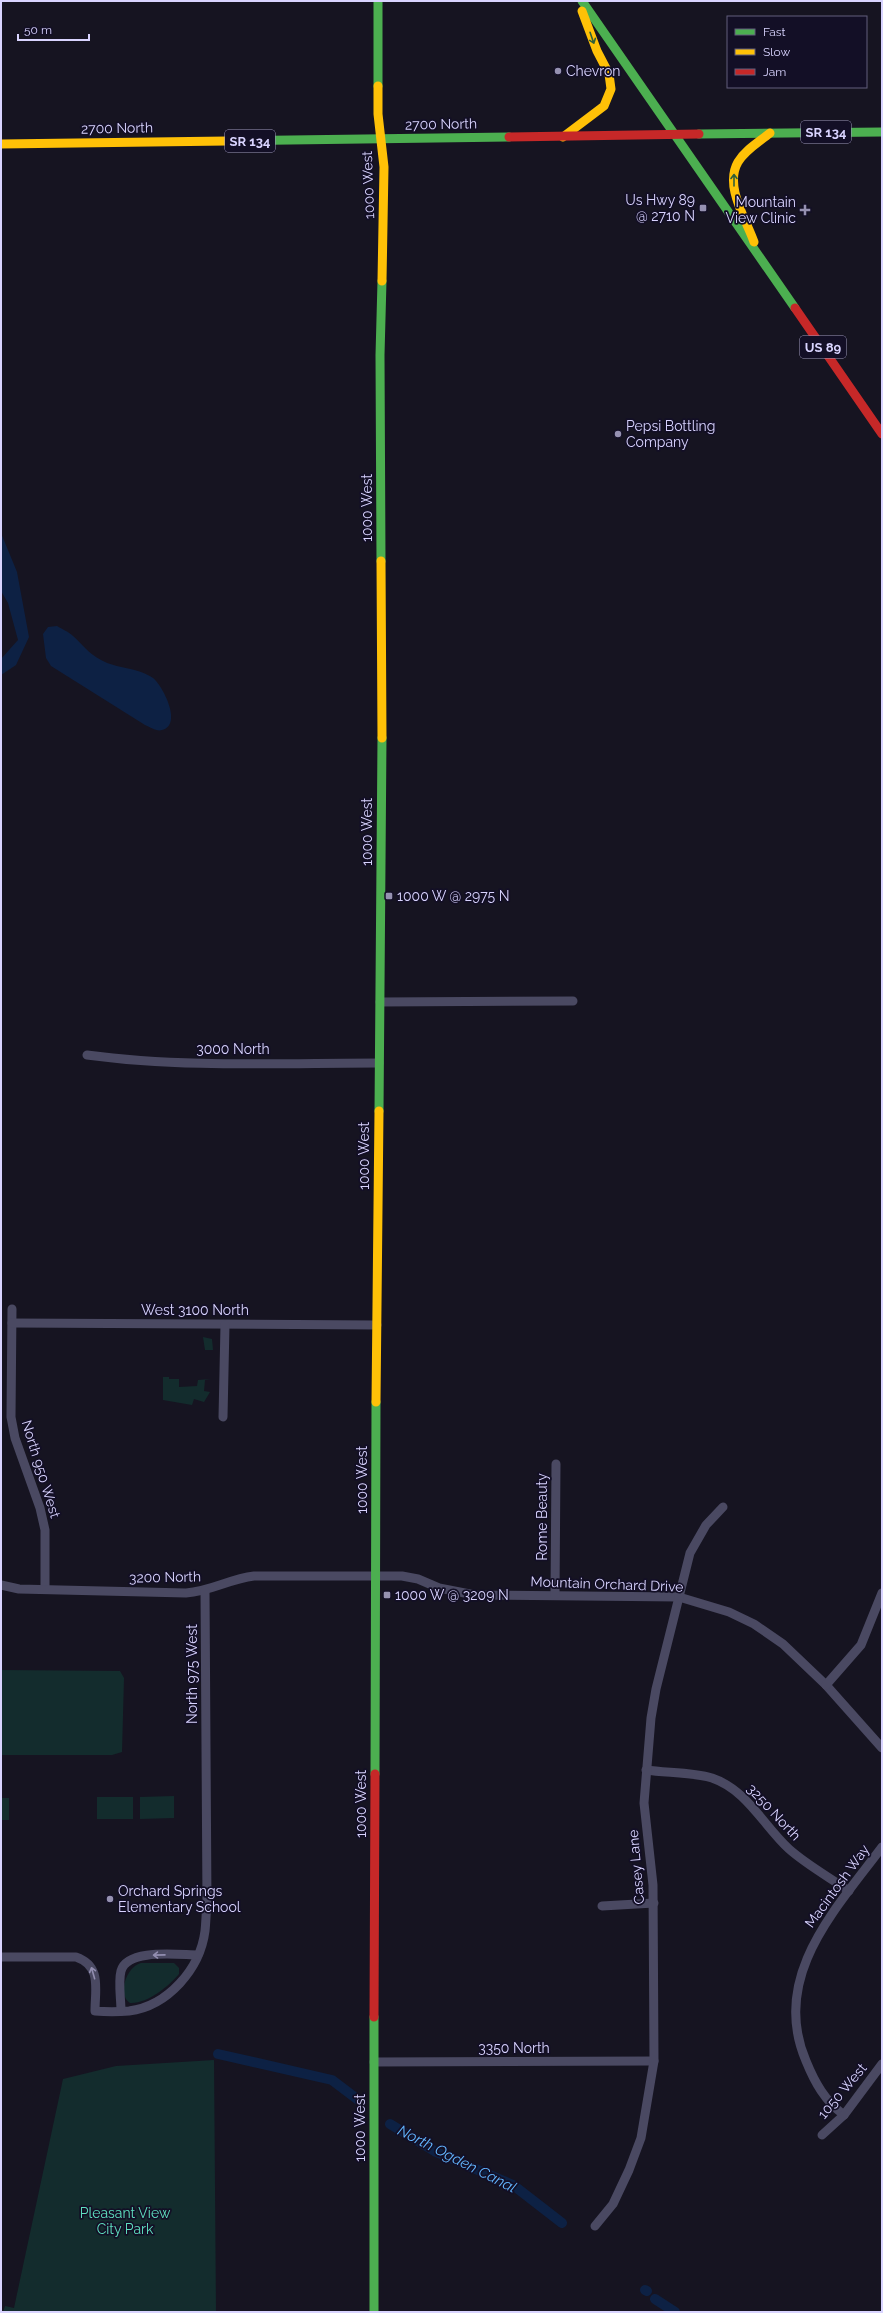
<svg xmlns="http://www.w3.org/2000/svg" width="883" height="2313" viewBox="0 0 883 2313" font-family="Raleway,sans-serif">
	<rect width="100%" height="100%" fill="#161421"/>
	<g fill="#132c2d">
		<path d="M203 1337 212 1339 213 1350H205Z"/>
		<path d="M163 1377H169V1379H179V1387L197 1386 198 1380 211 1379 205 1380 204 1391 210 1392 204 1402 194 1399 192 1405 163 1400Z"/>
		<path d="M1 1670 120 1671 124 1678 122 1752 112 1755H1Z"/>
		<path d="M174 1796V1818L140 1819V1797Z"/>
		<rect x="97" y="1797" width="36" height="22"/>
		<rect x="1" y="1798" width="8" height="22"/>
		<path d="M141 1963H174L179 1968V1974C169 1986 147 2004 130 2003 117 1995 126 1967 141 1963Z"/>
		<path d="M214 2060 216 2312H3L5 2306 14 2308 63 2079 116 2066Z"/>
	</g>
	<g fill="#0d2144">
		<path d="M1 533 17 572 29 637 16 665 1 675V659L18 640 8 603 1 591Z"/>
		<path d="M57 626C62 629 69 632 73 636 82 644 89 654 101 660 117 669 137 667 153 678 163 686 183 725 162 730 157 732 150 727 145 725L51 666 46 658 43 634 48 627Z"/>
	</g>
	<g fill="none" stroke-linecap="round" stroke-linejoin="round">
		<g stroke="#0d2144" stroke-width="10">
			<path d="M218 2054 332 2080 361 2102"/>
			<path d="M390 2124 436 2152 513 2185 562 2223"/>
			<path d="M645 2290 647 2291"/>
			<path d="M655 2299 675 2312"/>
		</g>
		<g stroke="#4a4962" stroke-width="9">
			<path d="M380 1002 573 1001"/>
			<path d="M87 1055C183 1068 282 1063 379 1063"/>
			<path d="M12 1309 11 1417 15 1438 40 1508 45 1530V1589"/>
			<path d="M12 1323 377 1325"/>
			<path d="M223 1417 225 1325"/>
			<path d="M1 1585 19 1589 186 1593C212 1591 229 1579 254 1576H402L418 1579 439 1588 475 1595 679 1597 729 1612 754 1624 783 1644 826 1685 882 1748"/>
			<path d="M555 1595 556 1464"/>
			<path d="M826 1685 861 1645 882 1593"/>
			<path d="M646 1770C667 1773 692 1772 712 1778 747 1790 763 1825 789 1849 807 1865 829 1877 849 1891"/>
			<path d="M602 1906 654 1903"/>
			<path d="M1 1957H76C102 1966 95 1989 95 2011 106 2012 118 2012 129 2011 168 2006 200 1969 205 1931 206 1922 206 1913 207 1903L205 1591"/>
			<path d="M121 2011C121 1999 118 1982 121 1971 127 1948 179 1955 198 1955"/>
			<path d="M374 2062 654 2061"/>
			<path d="M844 2115C825 2101 815 2083 806 2061 770 1977 835 1910 882 1847"/>
			<path d="M822 2135 844 2115 882 2064"/>
			<path d="M595 2226 613 2204 629 2170 641 2138 654 2061 653 1885 644 1803 651 1718 656 1689 690 1553 706 1525 723 1507"/>
		</g>
		<g stroke="#4caf50" stroke-width="9">
			<path d="M378 1V86"/>
			<path d="M582 1 795 308"/>
			<path d="M699 134 882 132"/>
			<path d="M227 141 509 137"/>
			<path d="M381 561 380 355 382 281"/>
			<path d="M379 1111 382 738"/>
			<path d="M375 1774 376 1402"/>
			<path d="M374 2312V2017"/>
		</g>
		<g stroke="#ffc107" stroke-width="9">
			<path d="M378 86V114L384 167 382 281"/>
			<path d="M563 137 604 106 611 89 609 74 597 51 582 11"/>
			<path d="M1 144 227 141"/>
			<path d="M754 242C746 219 724 186 738 162 745 150 759 142 770 133"/>
			<path d="M381 561 382 738"/>
			<path d="M376 1402 379 1111"/>
		</g>
		<g stroke="#c62828" stroke-width="9">
			<path d="M509 137 699 134"/>
			<path d="M795 308 882 434"/>
			<path d="M374 2017 375 1774"/>
		</g>
	</g>
	<defs><path id="oneway-shaft" d="M-6 0H5M1.5-3L5.5 0L1.5 3" fill="none" stroke-width="1.6" stroke-linecap="round" stroke-linejoin="round"/></defs>
	<g stroke="#305f3b">
		<use href="#oneway-shaft" transform="translate(592 38) rotate(71)"/>
		<use href="#oneway-shaft" transform="translate(734 180) rotate(-90)"/>
	</g>
	<g stroke="#928eb0">
		<use href="#oneway-shaft" transform="translate(159 1955) rotate(179)"/>
		<use href="#oneway-shaft" transform="translate(93 1973) rotate(-106)"/>
	</g>
	<g fill="#9591b1" stroke="#130f26" stroke-width="1.5">
		<circle cx="558" cy="71" r="4"/>
		<rect x="699" y="204" width="8" height="8" rx="2"/>
		<path d="M803 204h4v4h4v4h-4v4h-4v-4h-4v-4h4z"/>
		<circle cx="618" cy="434" r="4"/>
		<rect x="385" y="892" width="8" height="8" rx="2"/>
		<rect x="383" y="1591" width="8" height="8" rx="2"/>
		<circle cx="110" cy="1899" r="4"/>
	</g>
	<g text-anchor="middle" dominant-baseline="central" stroke-width="3.5" stroke-linejoin="round" paint-order="stroke">
		<g fill="#130f26" stroke="#9e99be" stroke-width="1">
			<rect x="801" y="121" width="50" height="22" rx="3"/>
			<rect x="225" y="130" width="50" height="22" rx="3"/>
			<rect x="800" y="336" width="46" height="22" rx="3"/>
		</g>
		<g font-size="13" font-weight="bold" fill="#d9d4ff">
			<text x="826" y="132">SR 134</text>
			<text x="250" y="141">SR 134</text>
			<text x="823" y="347">US 89</text>
		</g>
		<g font-size="14" fill="#d9d4ff" stroke="#130f26" text-anchor="start">
			<text x="566" y="71">Chevron</text>
			<text x="695" y="200" text-anchor="end">Us Hwy 89<tspan x="695" dy="16">@ 2710 N</tspan></text>
			<text x="796" y="202" text-anchor="end">Mountain<tspan x="796" dy="16">View Clinic</tspan></text>
			<text x="626" y="426">Pepsi Bottling<tspan x="626" dy="16">Company</tspan></text>
			<text x="397" y="896">1000 W @ 2975 N</text>
			<text x="395" y="1595">1000 W @ 3209 N</text>
			<text x="118" y="1891">Orchard Springs<tspan x="118" dy="16">Elementary School</tspan></text>
		</g>
		<g font-size="14" fill="#d9d4ff" stroke="#130f26">
			<text transform="translate(441 124) rotate(-1)">2700 North</text>
			<text transform="translate(117 128) rotate(-1)">2700 North</text>
			<text transform="translate(368 185) rotate(-92)">1000 West</text>
			<text transform="translate(367 508) rotate(-90)">1000 West</text>
			<text transform="translate(367 832) rotate(-90)">1000 West</text>
			<text x="233" y="1049">3000 North</text>
			<text transform="translate(364 1156) rotate(-90)">1000 West</text>
			<text x="195" y="1310">West 3100 North</text>
			<text transform="translate(41 1469) rotate(73)">North 950 West</text>
			<text transform="translate(362 1480) rotate(-90)">1000 West</text>
			<text transform="translate(542 1517) rotate(-90)">Rome Beauty</text>
			<text transform="translate(165 1577) rotate(-1)">3200 North</text>
			<text transform="translate(607 1584) rotate(2)">Mountain Orchard Drive</text>
			<text transform="translate(192 1674) rotate(-90)">North 975 West</text>
			<text transform="translate(361 1804) rotate(-90)">1000 West</text>
			<text transform="translate(774 1812) rotate(47)">3250 North</text>
			<text transform="translate(636 1867) rotate(-95)">Casey Lane</text>
			<text transform="translate(837 1886) rotate(-54)">Macintosh Way</text>
			<text x="514" y="2048">3350 North</text>
			<text transform="translate(842 2091) rotate(-50)">1050 West</text>
			<text transform="translate(360 2128) rotate(-90)">1000 West</text>
		</g>
		<g font-size="14" fill="#5fe0c0" stroke="#130f26">
			<text x="125" y="2213">Pleasant View<tspan x="125" dy="16">City Park</tspan></text>
		</g>
		<g font-size="15" font-style="italic" fill="#62b6ff" stroke="#130f26">
			<text transform="translate(457 2159) rotate(27)">North Ogden Canal</text>
		</g>
	</g>
	<rect width="883" height="2313" fill="none" stroke="#d9d4ff" stroke-width="4"/>
	<rect x="727" y="16" width="140" height="72" fill="#130f26" stroke="#625e7d"/>
	<rect x="735" y="29" width="20" height="6" fill="#4caf50" stroke="#625e7d"/>
	<text x="763" y="36" font-size="12" fill="#d9d4ff">Fast</text>
	<rect x="735" y="49" width="20" height="6" fill="#ffc107" stroke="#625e7d"/>
	<text x="763" y="56" font-size="12" fill="#d9d4ff">Slow</text>
	<rect x="735" y="69" width="20" height="6" fill="#c62828" stroke="#625e7d"/>
	<text x="763" y="76" font-size="12" fill="#d9d4ff">Jam</text>
	<path d="M18 34v6h71v-6" fill="none" stroke="#d9d4ff" stroke-width="2"/>
	<text x="24" y="34" font-size="12" fill="#d9d4ff" stroke="#130f26" stroke-width="3" paint-order="stroke">50 m</text>
</svg>
